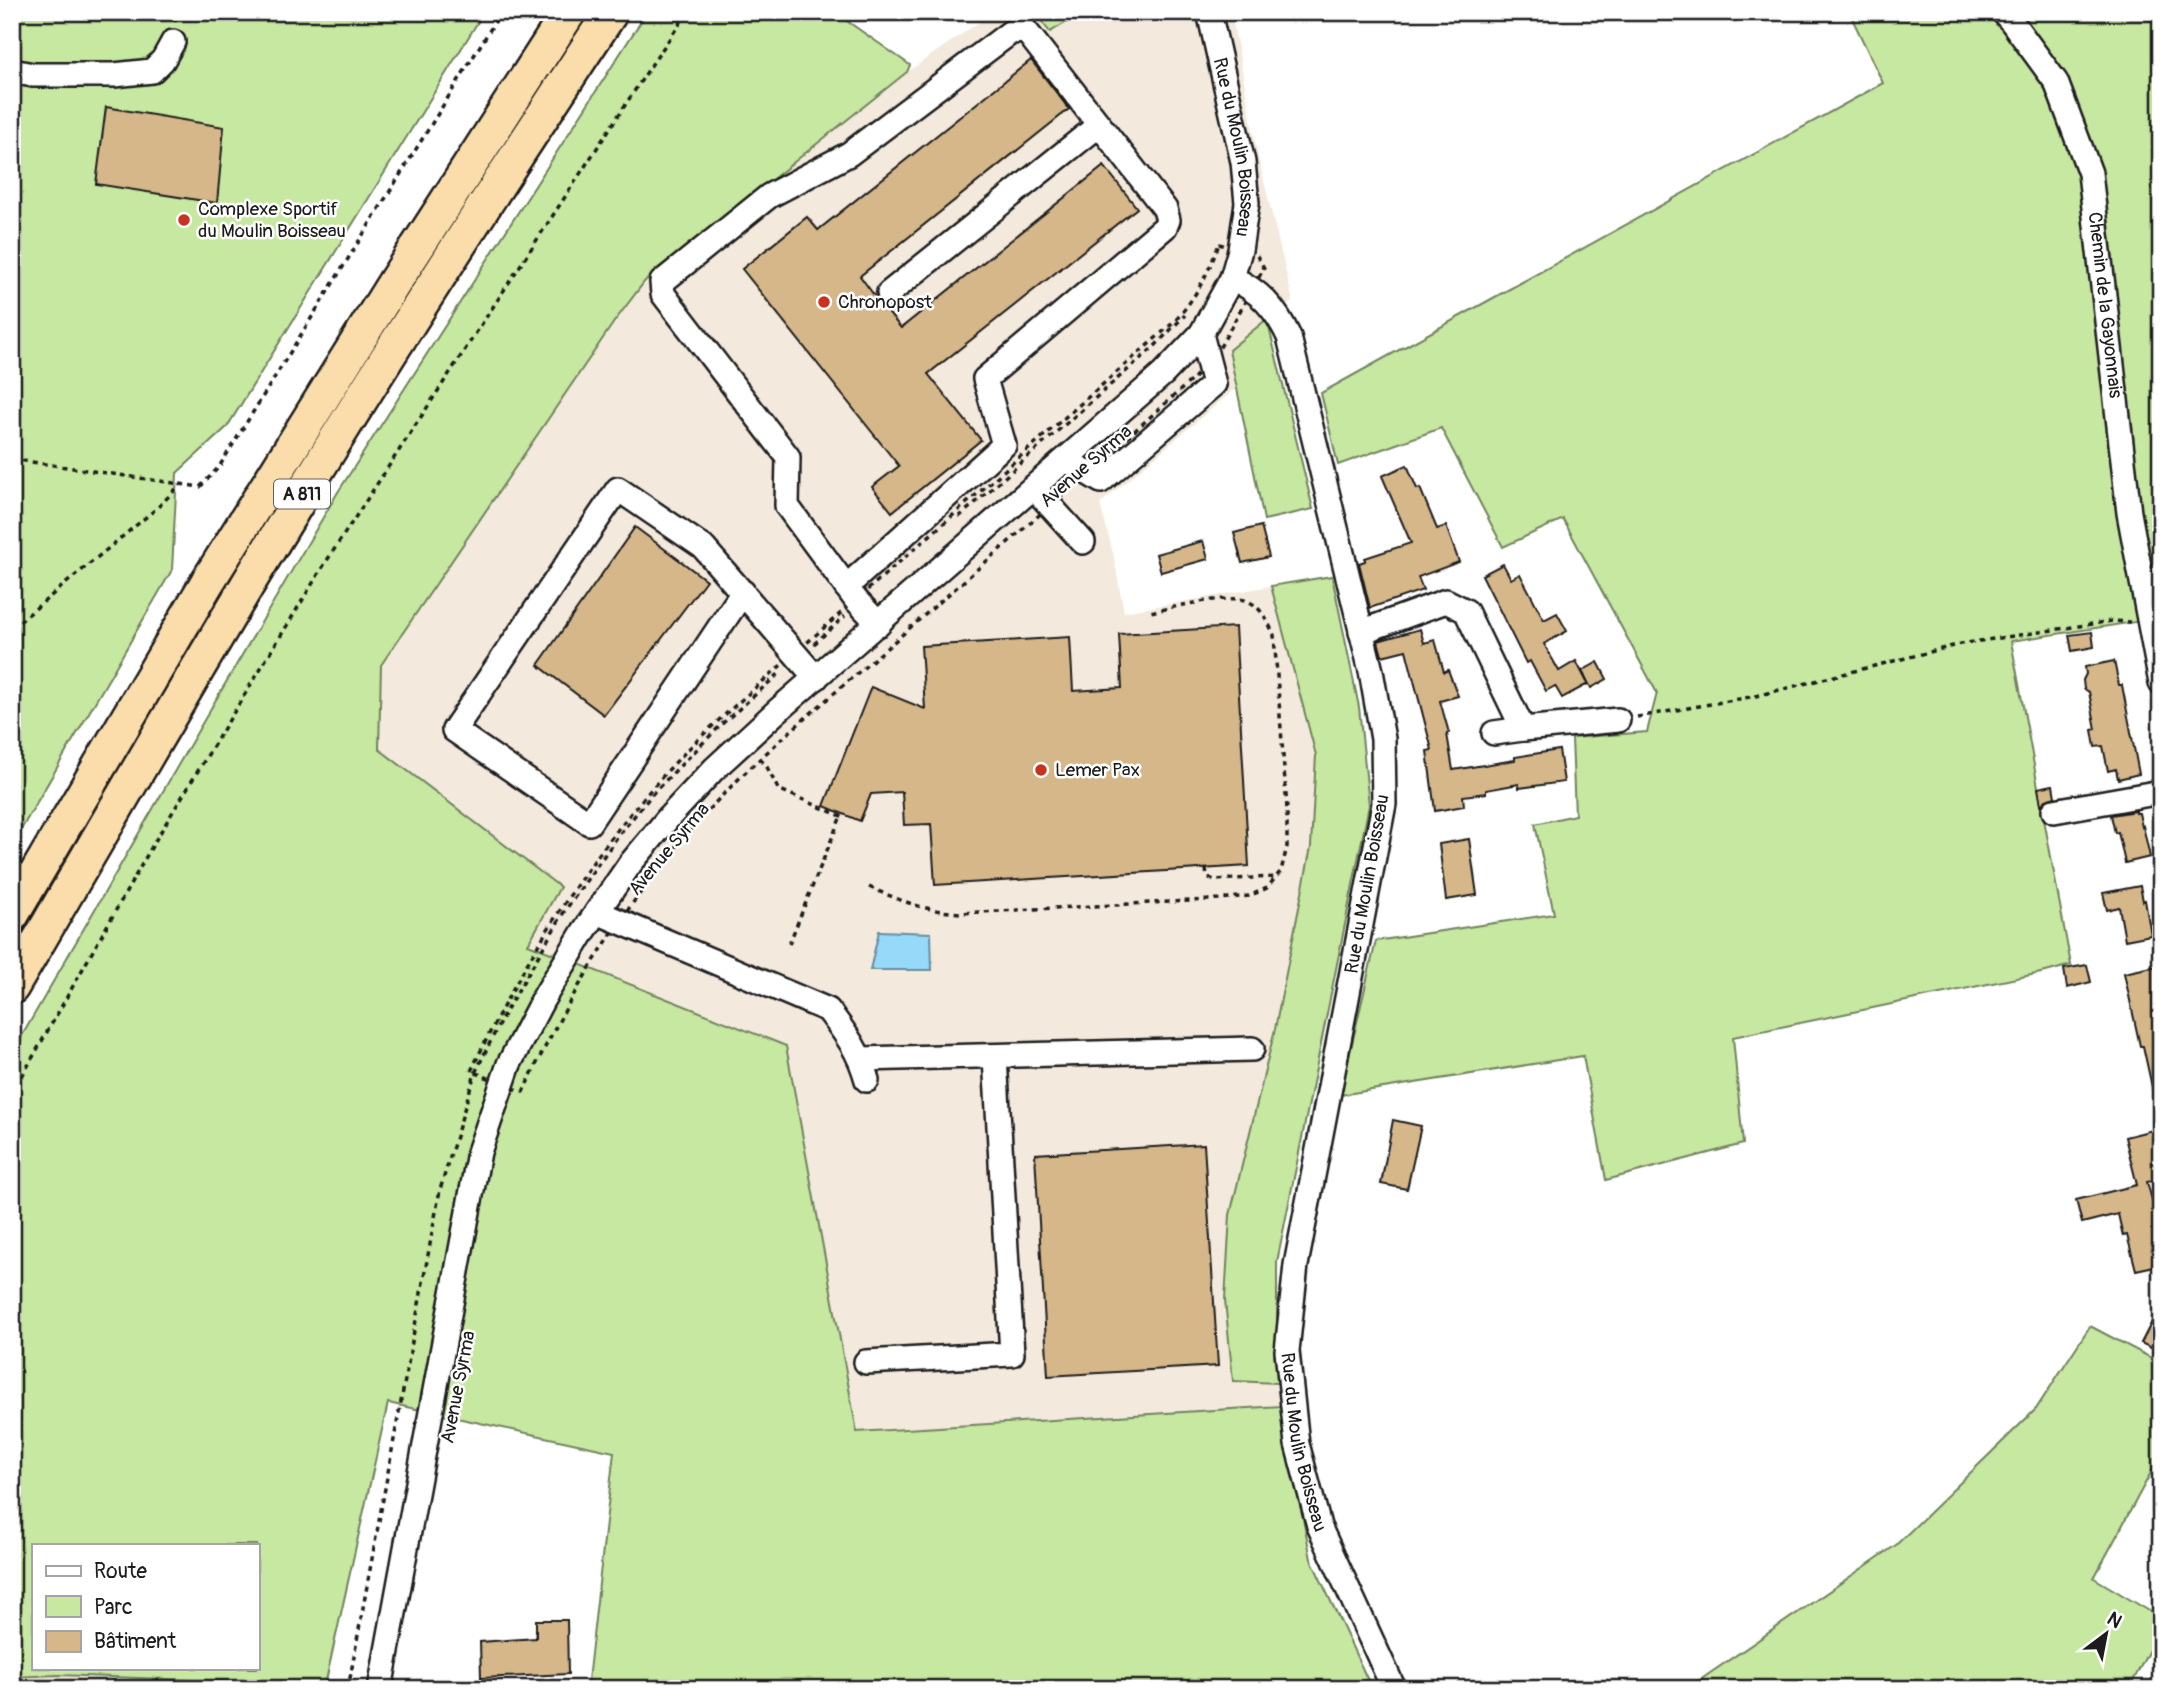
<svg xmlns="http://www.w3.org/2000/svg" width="2173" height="1701" viewBox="0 0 2173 1701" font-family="Pangolin,sans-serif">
	<rect width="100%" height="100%" fill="#fff"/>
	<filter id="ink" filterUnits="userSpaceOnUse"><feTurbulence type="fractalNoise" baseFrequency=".0143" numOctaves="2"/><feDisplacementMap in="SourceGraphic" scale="14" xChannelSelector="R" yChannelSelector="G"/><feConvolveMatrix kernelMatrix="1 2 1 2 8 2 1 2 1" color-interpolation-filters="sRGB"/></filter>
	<g filter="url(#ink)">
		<g fill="#f3e9dc">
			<path d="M994 12H1034L1050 32 1084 12H1231L1258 156 1293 302 1267 319 1229 350 1237 387 1100 504 1113 553 1124 612 1271 586 1316 755 1311 847 1275 1029 1230 1215 1225 1300 1233 1381 1277 1383 1281 1406 857 1432 786 1047 528 944 379 749 381 665 614 322 645 281 907 72Z"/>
			<path d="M58 1675 325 1685 335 1689H12V1677Z"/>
		</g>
		<g fill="#c6e8a1" stroke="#71825e" stroke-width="2" fill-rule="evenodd">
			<path d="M12 12H484L227 427 177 473 172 570 12 845Z"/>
			<path d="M647 12H834L910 65 907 72 645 281 614 322 381 665 379 749 560 887 528 944 786 1046 857 1432 1281 1406 1311 1559 1372 1689H587L614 1452 388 1403 325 1685 58 1675 12 1677V1053L218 696 338 492ZM33 1545H257V1668H33Z"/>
			<path d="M1034 12H1084L1050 32Z"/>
			<path d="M1849 12H2161V618L2011 641 2071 965 2046 972 1733 1037 1743 1144 1606 1180 1583 1056 1340 1095 1376 941 1554 914 1535 824 1575 815 1572 738 1647 732 1657 693 1563 519 1503 547 1441 428 1338 465 1321 393 1883 83Z"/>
			<path d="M1267 319 1313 509 1264 520 1229 350Z"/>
			<path d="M1332 576 1359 707 1369 805 1277 1262V1383L1233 1381 1225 1300 1230 1215 1275 1029 1311 847 1316 755 1271 586Z"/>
			<path d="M2090 1326 2161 1363V1454L2094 1578 2161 1618V1627L2129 1689H1687L1896 1545 2036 1409Z"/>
		</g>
		<path fill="#97d9f9" stroke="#668da1" stroke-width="2" d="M879 931 931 933 932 970H870Z"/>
		<g fill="#d6b78a" stroke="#1c1c1c" stroke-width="2">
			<path d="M1031 60 1069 109 860 276 879 302 901 328 1104 166 1137 208 928 374 981 440 892 512 872 487 899 466 742 269 807 217 818 230Z"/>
			<path d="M106 107 224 127 217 203 96 184Z"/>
			<path d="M1407 465 1417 489 1420 488 1437 529 1446 526 1459 562 1418 577 1423 590 1370 608 1359 563 1365 561V558L1411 543 1382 476Z"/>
			<path d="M1261 526 1269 557 1242 563 1234 533Z"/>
			<path d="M635 527 706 580 604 715 538 665Z"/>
			<path d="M1203 541 1208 559 1161 572 1156 554Z"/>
			<path d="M1503 564 1511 579 1520 574 1544 620 1557 613 1567 631 1544 644 1559 671 1576 661 1588 684 1562 698 1555 686 1546 691 1530 661 1526 663 1482 575Z"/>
			<path d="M1235 627 1249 866 935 885 931 824 904 825 902 792 871 794 860 821 824 806 871 687 925 709 921 646 1070 637 1073 691 1122 688 1119 634Z"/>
			<path d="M1420 629 1424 643 1435 640 1444 672 1448 670 1458 696 1440 701 1449 733 1447 734 1453 770 1515 760V757L1559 750 1564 782 1519 788V784L1486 790V793L1463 796 1464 806 1435 811 1427 751 1432 750 1406 650 1382 656 1378 641Z"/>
			<path d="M2092 632 2094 647 2072 651 2069 635Z"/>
			<path d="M2114 661 2119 685H2122L2139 774 2118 779 2116 769 2108 771 2103 746 2095 747 2092 730 2096 729 2089 692 2084 689 2083 680 2086 674 2085 667Z"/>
			<path d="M1598 662 1607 679 1591 688 1582 671Z"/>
			<path d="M2053 785 2055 797 2046 800 2041 805 2038 788Z"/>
			<path d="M2136 811V813H2139L2142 827 2143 826 2150 857 2125 863 2118 832 2115 833 2111 815Z"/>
			<path d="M1469 839 1477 895 1446 900 1439 844Z"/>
			<path d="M2140 886 2143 901 2145 900 2151 935 2125 940 2119 907 2107 910 2103 893Z"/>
			<path d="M2087 965 2091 982 2067 988 2064 969Z"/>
			<path d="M2157 966 2161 981 2156 983 2161 1007V1095L2154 1096 2143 1046H2140L2124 973Z"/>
			<path d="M1393 1120 1421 1126 1407 1189 1381 1184Z"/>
			<path d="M2161 1128V1179L2147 1182 2161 1232V1255L2154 1266 2136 1270 2127 1235 2123 1236 2118 1214 2082 1223 2076 1200 2137 1185 2125 1137Z"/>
			<path d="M1204 1144 1218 1366 1048 1376 1035 1154Z"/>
			<path d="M2161 1304V1353L2141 1343Z"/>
			<path d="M536 1620H567L568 1674 481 1678 480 1642 536 1638Z"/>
		</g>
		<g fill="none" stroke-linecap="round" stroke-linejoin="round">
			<g stroke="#1c1c1c" stroke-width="28">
				<g id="minor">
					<path id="s1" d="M1209 12 1243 162 1247 203 1240 250 1232 278C1260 291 1276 309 1289 337L1371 671 1383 739 1384 804 1296 1265 1287 1351 1297 1444 1319 1526 1394 1689"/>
					<path id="s2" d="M2003 12 2012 22 2056 82 2090 173 2129 513 2161 683"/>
					<path d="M12 71 33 75H114L152 71 163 60 173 42"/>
					<path d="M889 293 1099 125"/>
					<path d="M1066 460 1101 481 1214 384 1201 334"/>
					<path d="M1034 488 1083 542"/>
					<path d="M846 587 1004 445 985 379 1165 227 1168 220 1165 209 1026 31 1011 32 849 154 769 196 662 282 663 294 788 457 787 506 856 600 879 624"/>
					<path d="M743 592 589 823 454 730 618 489 703 547 816 678"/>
					<path d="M1361 632 1446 601 1466 611 1523 729 1618 720"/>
					<path d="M1494 733 1523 729"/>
					<path d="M2054 811 2161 792"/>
					<path d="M597 912 828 1010C846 1034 859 1051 867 1080"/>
					<path d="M861 1059 1252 1049"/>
					<path d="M866 1362 1012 1354 995 1057"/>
					<path d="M380 1689 479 1152 509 1064 543 999 584 931 630 864 670 816 714 769 776 712 1163 374 1201 334 1232 278"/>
				</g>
			</g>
			<g stroke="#1c1c1c" stroke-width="38">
				<g id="highway">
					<path d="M12 915 208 581 394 283 569 12"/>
					<path d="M12 987C103 831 192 675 286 521 390 349 500 180 611 12"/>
				</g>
			</g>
			<g stroke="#1c1c1c" stroke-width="3.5" stroke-dasharray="5 5" stroke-linecap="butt">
				<path d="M175 22 176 12"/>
				<path d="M1219 244 1253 253 1257 256 1264 268 1220 347 1195 377C1091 470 986 562 881 653 807 717 731 778 670 854 611 927 563 1007 523 1092L471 1071C524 959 589 855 673 765 694 742 717 722 739 702L1173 323C1195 299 1208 274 1219 244Z"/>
				<path d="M12 459 200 487 219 467 501 12"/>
				<path d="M959 517 1155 346 1185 315"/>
				<path d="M12 628 157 508 180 485"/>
				<path d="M814 644 845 616"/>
				<path d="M1637 717 1756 696 1961 644 2112 621 2130 622"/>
				<path d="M760 759 767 767 778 789 841 816 842 813"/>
				<path d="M1206 869 1207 877 1214 880 1276 877"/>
				<path d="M869 887C901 901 926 911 960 913L1208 900 1249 896 1267 888 1281 871 1287 847V809L1274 635C1268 622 1262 608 1248 601 1229 593 1172 608 1150 612"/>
				<path d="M789 944 841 816"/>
				<path d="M12 1094 155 841 324 565 654 61 688 12"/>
				<path d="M348 1689 440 1190 475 1073 503 1016 564 912 618 836 654 792 723 723 781 672"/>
			</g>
			<use href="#minor" stroke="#fff" stroke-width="23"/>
			<use href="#highway" stroke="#fbddab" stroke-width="33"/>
		</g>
	</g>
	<g fill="#c8321e" stroke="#fff" stroke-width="2.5">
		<circle cx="184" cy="220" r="7"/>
		<circle cx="824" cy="302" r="7"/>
		<circle cx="1041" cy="770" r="7"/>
	</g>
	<g text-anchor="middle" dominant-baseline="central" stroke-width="5" stroke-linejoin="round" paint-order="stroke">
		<rect fill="#fff" stroke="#606060" stroke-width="2" x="274" y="479.5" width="56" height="29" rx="5"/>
		<g font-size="18" font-weight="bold" fill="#1c1c1c">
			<text x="302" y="494">A 811</text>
		</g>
		<g font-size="19" fill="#1c1c1c" stroke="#fff">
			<text stroke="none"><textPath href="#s1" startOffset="138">Rue du Moulin Boisseau</textPath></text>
			<text stroke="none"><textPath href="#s2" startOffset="318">Chemin de la Gayonnais</textPath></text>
			<text transform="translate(1086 466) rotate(-41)">Avenue Syrma</text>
			<text transform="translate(669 849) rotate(-50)">Avenue Syrma</text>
			<text transform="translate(1367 884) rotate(-80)">Rue du Moulin Boisseau</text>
			<text transform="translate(458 1387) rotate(-79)">Avenue Syrma</text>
			<text stroke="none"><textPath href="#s1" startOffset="1482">Rue du Moulin Boisseau</textPath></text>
		</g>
		<g font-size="19" fill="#1c1c1c" stroke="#fff" text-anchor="start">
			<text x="198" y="209">Complexe Sportif<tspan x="198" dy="22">du Moulin Boisseau</tspan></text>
			<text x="838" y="302">Chronopost</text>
			<text x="1055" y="770">Lemer Pax</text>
		</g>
	</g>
	<rect width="2173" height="1701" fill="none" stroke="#fff" stroke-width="42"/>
	<rect x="21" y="21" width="2131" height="1659" fill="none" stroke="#1c1c1c" stroke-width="2.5" filter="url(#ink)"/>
	<rect x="32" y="1544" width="228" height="126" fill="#ffffff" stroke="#a4a4a4" stroke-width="2"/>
	<rect x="46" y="1566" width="35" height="10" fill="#ffffff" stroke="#a4a4a4" stroke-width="2"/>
	<text x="94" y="1578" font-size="21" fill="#1c1c1c">Route</text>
	<rect x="46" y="1596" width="35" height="21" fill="#c6e8a1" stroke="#a4a4a4" stroke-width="2"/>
	<text x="94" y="1614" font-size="21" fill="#1c1c1c">Parc</text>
	<rect x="46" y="1631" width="35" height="21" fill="#d6b78a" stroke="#a4a4a4" stroke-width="2"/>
	<text x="94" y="1648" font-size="21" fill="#1c1c1c">Bâtiment</text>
	<g transform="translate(2106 1634) rotate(32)" stroke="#ffffff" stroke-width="5" paint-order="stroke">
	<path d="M0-5L12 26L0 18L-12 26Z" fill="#1c1c1c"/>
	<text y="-10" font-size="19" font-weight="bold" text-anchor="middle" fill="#1c1c1c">N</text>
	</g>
</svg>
